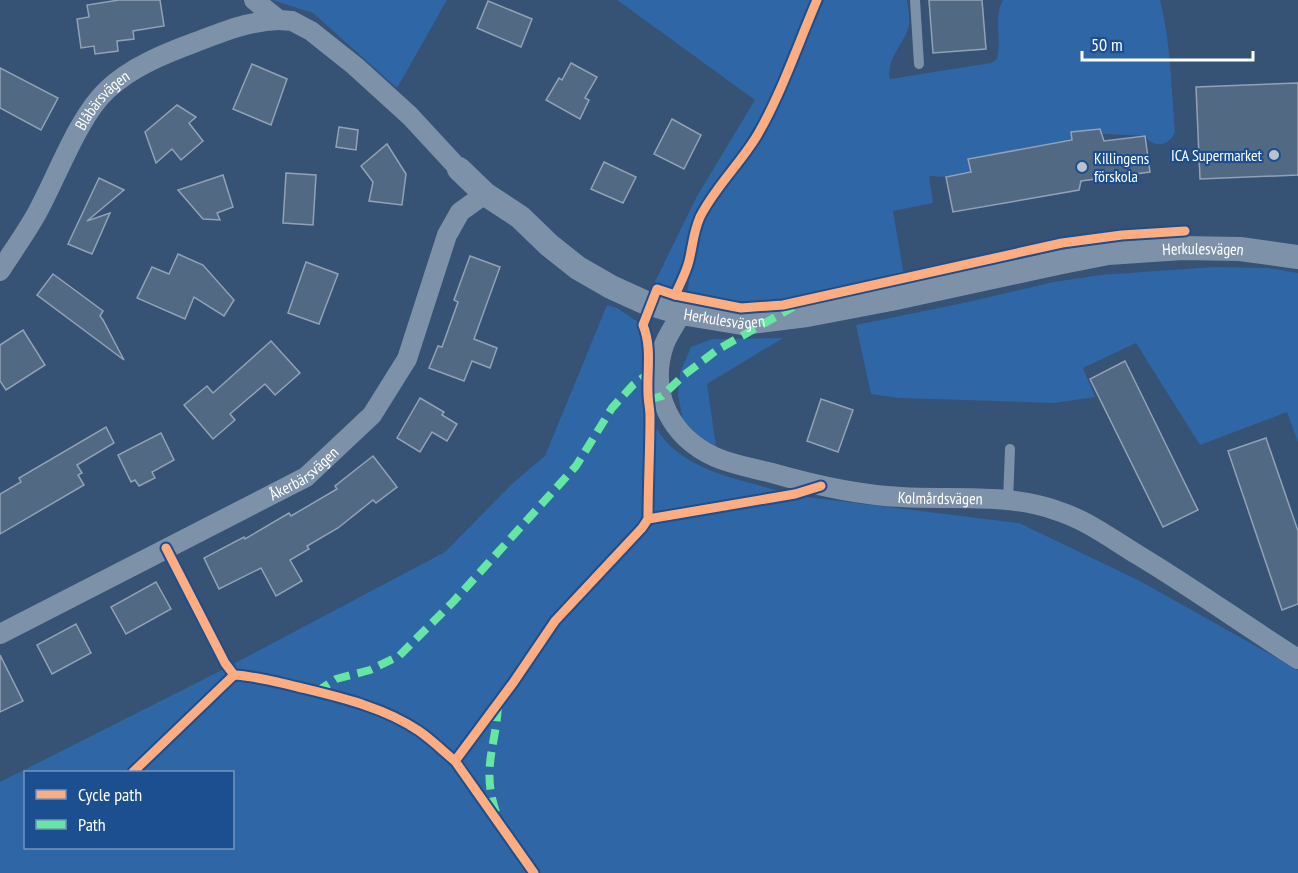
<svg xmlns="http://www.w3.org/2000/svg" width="1298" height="873" viewBox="0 0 1298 873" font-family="'PT Sans Narrow',sans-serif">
	<rect width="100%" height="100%" fill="#365274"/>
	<g fill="#2f66a5" fill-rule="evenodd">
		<path d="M272 0H447L397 88 313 13Z"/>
		<path d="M617 0H812L766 108 743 146 703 202 693 222 683 262 676 281 669 291 653 286 697 196 755 100Z"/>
		<path d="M824 0H907C908 9 911 21 908 29 902 46 886 60 890 79L991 63 997 59C1002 39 993 19 1003 0H1160C1171 43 1171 87 1175 131 1171 146 1154 149 1145 136L1071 132 1072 140 969 159 971 172 946 177 929 176 933 203 893 211 904 275C834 290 758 313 687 294 690 276 692 257 697 239 708 202 740 175 758 142 783 96 802 48 824 0Z"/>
		<path d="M1214 267 1268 268 1298 273V442L1287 412 1200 445 1136 343 1083 368 1095 397 1054 403 899 398 871 394 856 325 968 302 1054 282 1100 275Z"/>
		<path d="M607 305 617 308 641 324C649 345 641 366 644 388 652 464 719 474 780 491L786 498 806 497 1019 523 1140 581 1298 670V873H0V782L222 670 445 552 514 482 545 456ZM26 772H232V848H26Z"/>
		<path d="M783 338 707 384 716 446 699 437 683 420 678 395 680 373 691 347 712 339Z"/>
	</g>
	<g fill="#526984" stroke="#92a2b6" stroke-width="1.5">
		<path d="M119 0H160L164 26 133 31 134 39 117 41 118 51 95 54 94 46 81 48 77 19 89 17 87 5Z"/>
		<path d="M929 0H982L986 49 933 53Z"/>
		<path d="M488 1 532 19 521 47 477 28Z"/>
		<path d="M571 63 597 77 585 98 589 100 580 119 546 100 559 78 562 80Z"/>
		<path d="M252 64 287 79 271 125 233 109Z"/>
		<path d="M0 68 58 98 41 130 0 108Z"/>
		<path d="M1298 83V175L1200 179 1196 87Z"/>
		<path d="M177 105 196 117 189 123 203 141 181 160 172 149 156 163 145 132Z"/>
		<path d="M672 119 701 135 684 169 654 154Z"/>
		<path d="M339 127 358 130 356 150 336 147Z"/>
		<path d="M1100 129 1104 141 1145 136 1150 172 1081 181 1079 190 953 212 946 177 971 172 968 159 1072 140 1071 132Z"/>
		<path d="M387 144 406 174 402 205 369 201 373 182 361 166Z"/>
		<path d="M604 162 636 177 623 203 591 189Z"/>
		<path d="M286 173 316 175 313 225 283 223Z"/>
		<path d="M223 175 233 207 217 213 220 220 203 219 178 190Z"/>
		<path d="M99 178 124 190 87 221 110 213 92 254 68 244Z"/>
		<path d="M178 254 203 265 234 300 224 316 194 297 185 319 137 298 152 267 169 274Z"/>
		<path d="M470 256 500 267 474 339 497 348 490 368 472 361 464 381 429 368 438 346 442 347 458 302 454 300Z"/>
		<path d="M306 262 338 274 319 324 288 313Z"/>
		<path d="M53 274 103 311 100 316 103 320 124 360 37 295Z"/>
		<path d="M23 330 45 365 6 390 0 381V345Z"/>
		<path d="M271 341 300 373 275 395 265 384 230 414 235 420 213 439 184 405 207 386 213 393Z"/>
		<path d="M1125 361 1198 510 1163 527 1090 379Z"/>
		<path d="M420 398 444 412 442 415 457 424 447 441 432 432 420 452 397 438Z"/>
		<path d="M821 399 853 410 838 452 807 441Z"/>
		<path d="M106 427 114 443 77 465 82 473 78 475 84 485 0 534V494L21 482 19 478Z"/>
		<path d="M161 433 174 460 152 472 155 478 139 486 135 480 131 482 118 455Z"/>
		<path d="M1266 438 1298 531V604L1282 610 1228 451Z"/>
		<path d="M373 456 397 487 376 503 373 500 338 528 307 546 309 549 290 560 302 581 276 596 261 568 219 589 204 558 244 537 245 539 289 513 291 516 337 489 335 486Z"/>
		<path d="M156 582 171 609 126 634 111 607Z"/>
		<path d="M76 624 91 653 52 674 37 645Z"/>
		<path d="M0 655 23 701 0 712Z"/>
	</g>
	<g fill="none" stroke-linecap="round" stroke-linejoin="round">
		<g stroke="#7d92a8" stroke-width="10">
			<path d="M915 0 919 64"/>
			<path d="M1008 501 1010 449"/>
		</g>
		<g stroke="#7d92a8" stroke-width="20">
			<path d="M254 0 279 20 292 21 311 31 355 66 410 116 459 169"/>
			<path id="s1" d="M0 271C12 252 26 233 37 213 57 177 78 117 107 90 131 67 166 53 196 42 224 31 249 21 279 20"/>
			<path id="s2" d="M681 313C676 324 668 334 664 345 648 393 671 437 715 457 733 465 753 468 772 473 814 485 857 495 901 497 951 500 1007 493 1055 510 1087 520 1110 538 1138 555 1193 588 1244 625 1298 659"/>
			<path id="s3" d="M0 634 306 477 372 415 407 359 447 235 460 212 485 194"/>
		</g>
		<path stroke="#7d92a8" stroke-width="24" id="s4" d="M459 169 485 194 520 217 549 245 578 268 611 287 644 302 681 313 742 323 807 315 891 299 1062 262 1108 253 1183 248 1240 249 1298 257"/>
		<g stroke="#66e7a1" stroke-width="8" stroke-dasharray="15 8" stroke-linecap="butt">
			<path d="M648 400 662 396 684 375 717 350 793 307"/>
			<path d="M316 692 336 679 370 670 399 656 453 602 576 466 612 408 633 385 648 374"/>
			<path d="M496 812C481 768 496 747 498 705"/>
		</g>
		<g stroke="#1b4f8f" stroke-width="13">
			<g id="cycleway">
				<path d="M817 0C798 44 782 92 758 134 741 163 715 187 700 217 693 233 693 245 689 261 686 273 680 284 675 295L741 308 783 305 1062 243 1122 235 1185 231"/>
				<path d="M648 519 795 494 821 486"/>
				<path d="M166 548 225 663 234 675"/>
				<path d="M133 772 234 675C256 676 276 682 298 687 339 697 384 707 419 731 432 740 443 751 455 761"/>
				<path d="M534 873 455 761 513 683 555 621 642 528 648 519C648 485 650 451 650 416 650 409 648 401 648 393 647 370 652 347 643 325L657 289 675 295"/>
			</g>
		</g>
		<use href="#cycleway" stroke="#ffac80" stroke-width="9"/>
	</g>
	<g fill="#b9c2ce" stroke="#1b4f8f" stroke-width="2">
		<circle cx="1274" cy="155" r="6"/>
		<circle cx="1082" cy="167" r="6"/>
	</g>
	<g text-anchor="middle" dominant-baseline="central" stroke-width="4.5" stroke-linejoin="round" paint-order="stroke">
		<g font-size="16" fill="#fff" stroke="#1b4f8f">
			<text stroke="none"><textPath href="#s1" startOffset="200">Blåbärsvägen</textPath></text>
			<text stroke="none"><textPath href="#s4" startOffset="798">Herkulesvägen</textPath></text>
			<text stroke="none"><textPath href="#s4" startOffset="312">Herkulesvägen</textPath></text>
			<text stroke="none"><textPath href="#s3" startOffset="344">Åkerbärsvägen</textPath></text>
			<text stroke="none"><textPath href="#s2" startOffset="402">Kolmårdsvägen</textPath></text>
		</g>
		<g font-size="16" fill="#fff" stroke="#1b4f8f" text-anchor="end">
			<text x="1262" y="155">ICA Supermarket</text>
			<text x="1094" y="158" text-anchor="start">Killingens<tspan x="1094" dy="18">förskola</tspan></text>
		</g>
	</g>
	<rect x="24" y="771" width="210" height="78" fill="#1b4f8f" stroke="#7695bc" stroke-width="1.5"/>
	<rect x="36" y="790" width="30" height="9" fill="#ffac80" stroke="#7695bc" stroke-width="1.5"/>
	<text x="78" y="801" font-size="18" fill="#ffffff">Cycle path</text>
	<rect x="36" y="820" width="30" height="9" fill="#66e7a1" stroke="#7695bc" stroke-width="1.5"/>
	<text x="78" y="831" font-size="18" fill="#ffffff">Path</text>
	<path d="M1082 51v9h171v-9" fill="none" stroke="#ffffff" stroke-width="3"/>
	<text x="1091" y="51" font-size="18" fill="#ffffff" stroke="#1b4f8f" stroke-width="4.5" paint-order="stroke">50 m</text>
</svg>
